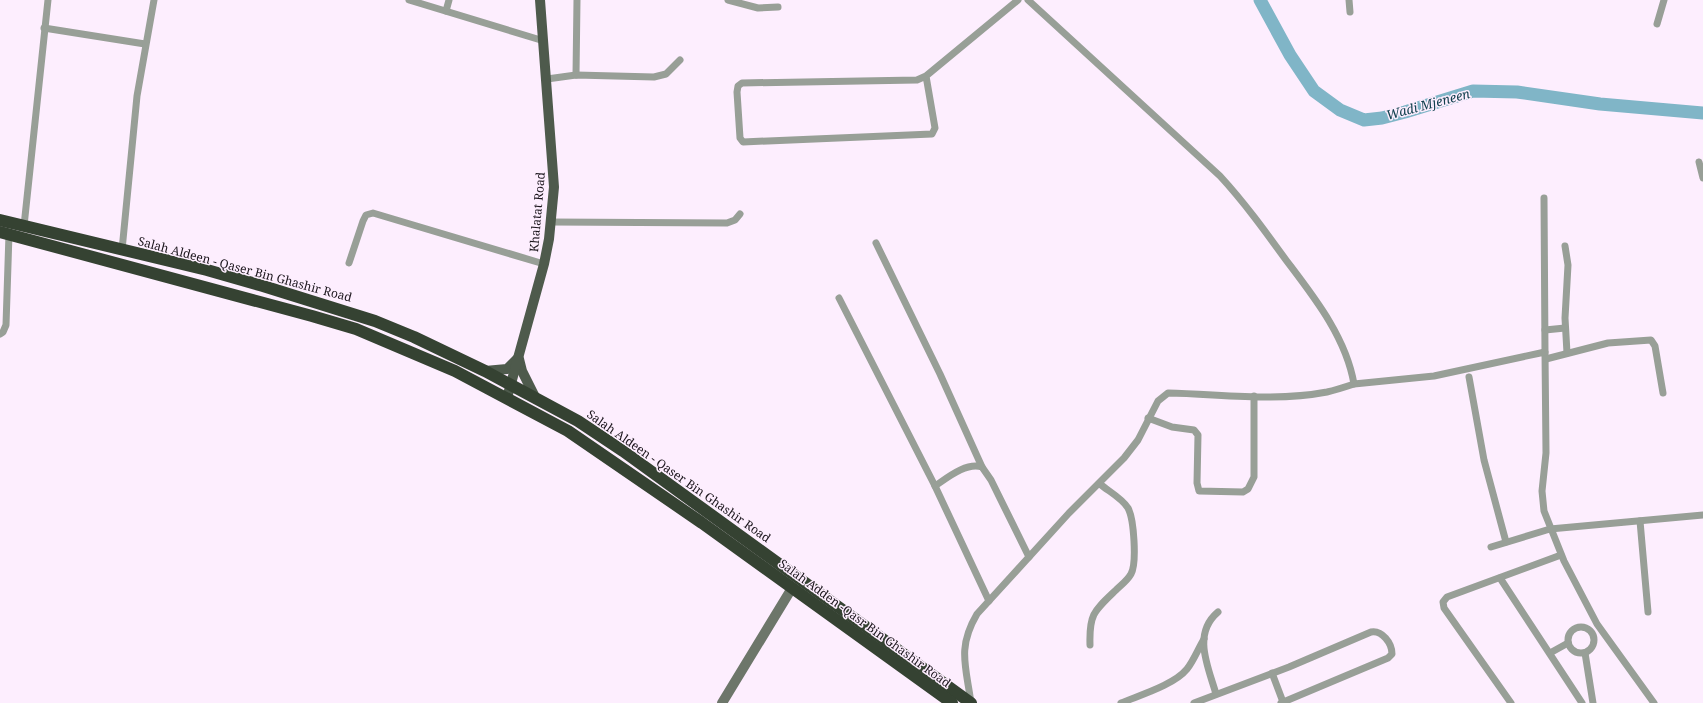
<svg xmlns="http://www.w3.org/2000/svg" width="1703" height="703" viewBox="0 0 1703 703" font-family="'Noto Serif',serif">
	<rect width="100%" height="100%" fill="#fdeefe"/>
	<g fill="none" stroke-linecap="round" stroke-linejoin="round">
		<path stroke="#80b5c7" stroke-width="13" d="M1260 0 1290 55 1314 91 1340 110 1364 120 1382 118 1405 112 1473 91 1517 92 1600 104 1703 113"/>
		<g stroke="#989f97" stroke-width="7">
			<path d="M409 0 544 41"/>
			<path d="M728 0 758 8 778 7"/>
			<path d="M1028 0 1220 176C1244 202 1265 231 1286 260 1314 297 1346 337 1354 384L1434 376 1545 352 1546 453 1542 491 1544 511 1564 561 1597 624 1654 703"/>
			<path d="M1349 0 1350 12"/>
			<path d="M446 11 449 0"/>
			<path d="M1657 24 1664 0"/>
			<path d="M44 28 145 44"/>
			<path d="M576 75 577 0"/>
			<path d="M926 76 935 128 932 134 743 142 740 138 737 92 738 86 742 83 917 80 926 76 1018 0"/>
			<path d="M547 79 576 75 654 77 666 74 680 60"/>
			<path d="M1699 162 1703 178"/>
			<path d="M1544 198 1545 352"/>
			<path d="M551 222 727 223 735 220 740 214"/>
			<path d="M24 226 48 0"/>
			<path d="M876 243 940 374 982 467"/>
			<path d="M1565 246 1568 265 1565 318 1567 353"/>
			<path d="M122 250 137 96 154 0"/>
			<path d="M349 263 363 221 366 215 373 213 544 264"/>
			<path d="M839 298 935 486 989 601"/>
			<path d="M1545 330 1565 328"/>
			<path d="M0 334 3 332 6 325 9 234"/>
			<path d="M1546 359 1608 343 1651 340 1655 346 1663 393"/>
			<path d="M1469 377 1484 460 1506 542"/>
			<path d="M1148 418 1172 427 1194 430 1198 435 1197 483 1199 491 1243 492 1248 489 1254 477V396"/>
			<path d="M935 486C947 478 966 462 982 467L991 480 1029 557"/>
			<path d="M1640 521 1648 612"/>
			<path d="M1491 547 1550 529 1703 515"/>
			<path d="M1500 578 1582 703"/>
			<circle cx="1581" cy="640" r="13"/>
			<path d="M1090 645C1089 614 1094 611 1116 590 1121 585 1127 581 1131 574 1137 563 1134 519 1128 508 1122 498 1108 491 1100 484"/>
			<path d="M1550 653 1568 643"/>
			<path d="M1585 653 1593 703"/>
			<path d="M1272 673 1283 702"/>
			<path d="M1216 694C1208 666 1192 634 1218 612"/>
			<path d="M971 703C966 666 957 648 977 614L1069 513 1124 458 1138 440 1158 401 1168 393C1221 394 1275 402 1327 392 1336 390 1345 387 1354 384"/>
			<path d="M1121 703C1140 695 1174 685 1187 669 1194 660 1198 649 1204 639"/>
			<path d="M1194 703 1289 667 1371 632C1382 630 1392 643 1392 654L1388 658 1281 703"/>
			<path d="M1511 703 1444 608 1443 602 1447 597 1561 555"/>
		</g>
		<path stroke="#6d766a" stroke-width="10" d="M722 703 792 588"/>
		<g stroke="#4e5a4c" stroke-width="10">
			<path d="M519 359 522 371 536 399"/>
			<path d="M485 371 507 369 517 359"/>
			<path d="M507 398 544 264 549 239 554 187 540 0"/>
		</g>
		<g stroke="#354232" stroke-width="12">
			<path d="M0 220 207 270 263 286 375 321 414 337 485 371 578 421 623 451 971 703"/>
			<path d="M0 232 312 316 356 329 455 371 568 431 702 523 952 703"/>
		</g>
	</g>
	<g text-anchor="middle" dominant-baseline="central" stroke-width="3" stroke-linejoin="round" paint-order="stroke">
		<g font-size="12" fill="#1b151c" stroke="#fdeefe">
			<text transform="translate(537 212) rotate(-85)">Khalatat Road</text>
			<text transform="translate(245 269) rotate(15)">Salah Aldeen - Qaser Bin Ghashir Road</text>
			<text transform="translate(679 476) rotate(35)">Salah Aldeen - Qaser Bin Ghashir Road</text>
			<text transform="translate(865 623) rotate(36)">Salah Adden -Qasr Bin Ghashir Road</text>
		</g>
		<g font-size="13" font-style="italic" fill="#11404e" stroke="#fdeefe">
			<text transform="translate(1428 104) rotate(-15)">Wadi Mjeneen</text>
		</g>
	</g>
</svg>
